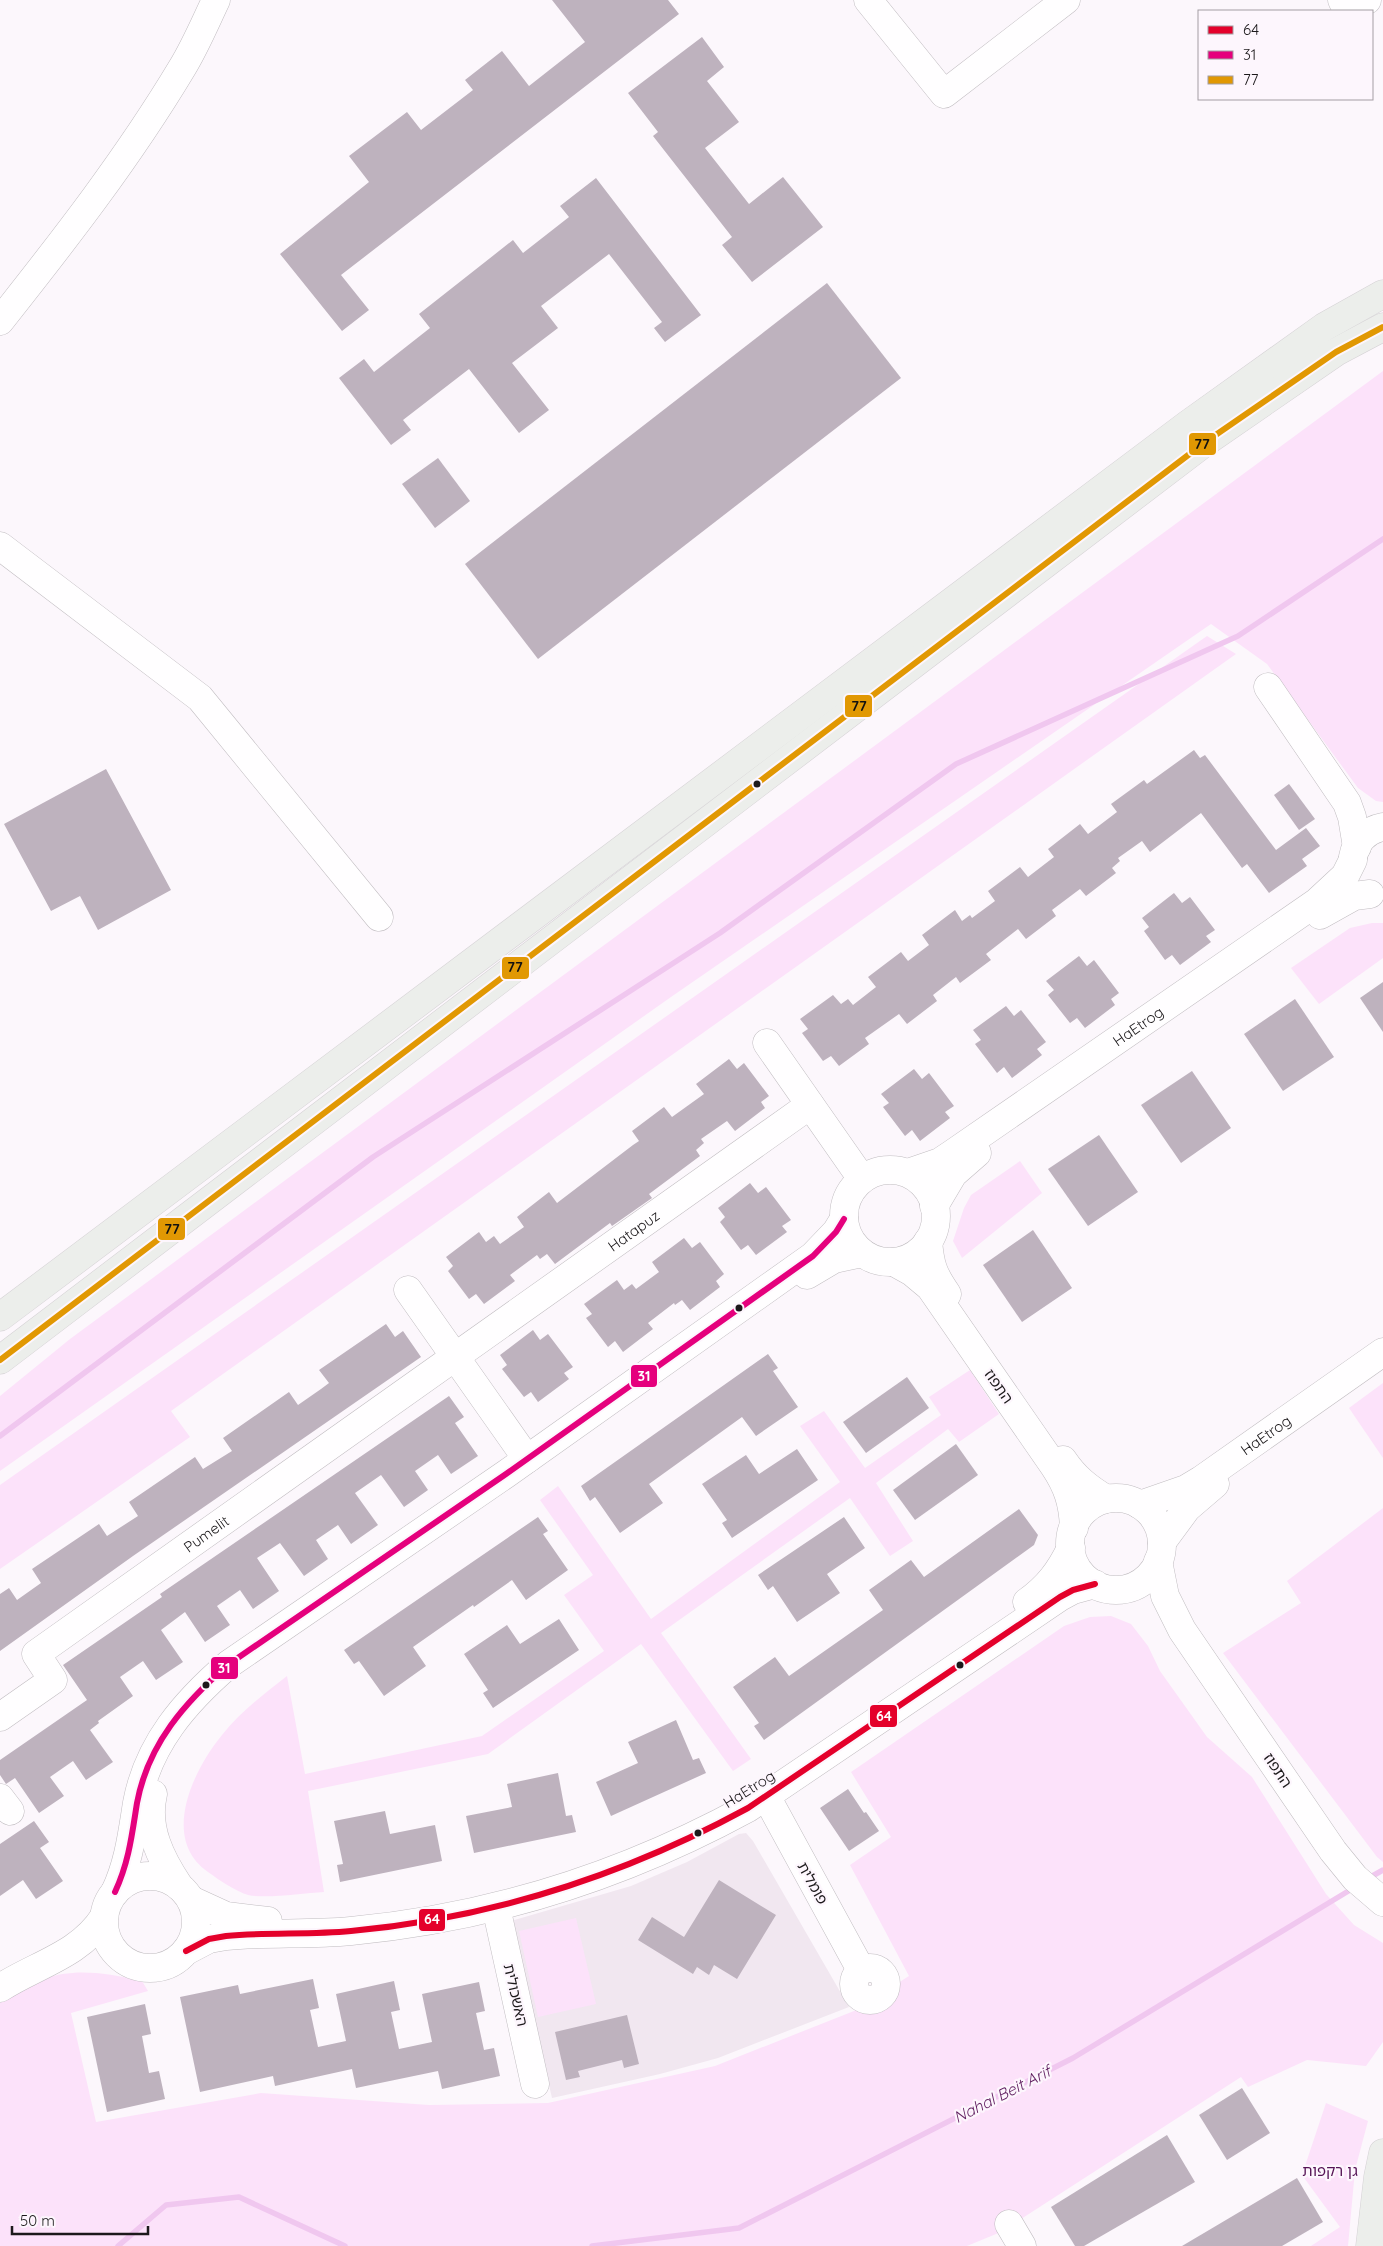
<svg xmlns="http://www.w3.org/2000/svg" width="1383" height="2246" viewBox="0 0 1383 2246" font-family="Quicksand,'Noto Sans Hebrew',sans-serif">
	<rect width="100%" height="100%" fill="#fcf7fc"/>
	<path fill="#f1e7f0" d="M746 1833 753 1841 849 2007 718 2058 660 2074 552 2098 511 1921 631 1886 687 1862 739 1834Z"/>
	<g fill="#fce2fa">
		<path d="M1383 371V802L1376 801 1358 788 1267 664 1211 624 671 997 0 1471V1396L70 1339Z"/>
		<path d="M1207 636 1236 654 171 1411 190 1437 0 1569V1485Z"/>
		<path d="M1372 923H1383V958L1319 1004 1291 968 1350 928Z"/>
		<path d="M1020 1161 1042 1193 962 1258 953 1241 964 1208 971 1195Z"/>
		<path d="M970 1370 999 1414 959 1442 948 1429 876 1483 913 1541 890 1556 850 1498 661 1633 751 1759 733 1771 641 1644 488 1754 308 1791 324 1892C303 1893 267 1899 248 1895 235 1891 219 1880 208 1872 160 1839 193 1770 222 1735 240 1712 264 1694 287 1676L305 1774 482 1736 604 1651 564 1595 593 1575 540 1500 558 1486 651 1619 840 1482 800 1426 824 1411 865 1468 941 1415 929 1397Z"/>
		<path d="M1383 1383V1458L1349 1408Z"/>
		<path d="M1383 1508V1862L1377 1857 1223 1653 1301 1603 1287 1581Z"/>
		<path d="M1111 1616 1131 1624 1148 1646 1160 1671 1207 1737 1252 1777 1326 1894 1354 1925 1383 1943V2042L1366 2066 1307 2060 1248 2087 1241 2077 1001 2232 967 2246H0V2003C51 1966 84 1968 142 1981L148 1991 71 2013 96 2122 261 2093 429 2105 548 2103 715 2066 854 2011 909 1976 850 1865 891 1837 851 1772 1064 1626 1090 1617Z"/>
		<path d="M576 1918 596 2004 538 2017 519 1931Z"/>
		<path d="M1326 2103 1368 2121 1355 2170 1348 2246H1311L1340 2227 1302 2175Z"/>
	</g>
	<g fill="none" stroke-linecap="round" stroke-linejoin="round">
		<g stroke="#f0c7ef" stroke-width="5.5">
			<path d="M0 1436 373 1157 720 933 956 764 1238 636 1383 539"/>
			<path d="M1367 1879 1383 1870"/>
			<path d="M118 2246 166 2205 239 2197 345 2246"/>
			<path d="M592 2246 739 2228 1073 2058 1355 1887"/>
		</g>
	</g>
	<g fill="#beb2be">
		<path d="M552 0H668L679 14 341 275 369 310 342 331 280 254 369 182 349 156 407 112 421 130 473 90 465 80 502 51 529 86 585 42Z"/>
		<path d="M702 37 724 67 707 81 739 122 705 148 749 204 783 177 823 227 752 282 722 245 732 237 653 136 658 132 628 93Z"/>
		<path d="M596 178 701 315 665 342 654 328 662 322 609 254 541 306 558 328 512 363 549 410 519 433 469 369 403 420 411 430 391 445 339 378 364 359 374 372 430 328 419 314 513 240 523 253 569 217 560 206Z"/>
		<path d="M827 283 901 378 538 659 465 564Z"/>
		<path d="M438 458 470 501 435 528 402 484Z"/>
		<path d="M1194 750 1200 758 1205 755 1276 850 1306 828 1320 846 1302 859 1307 866 1269 893 1247 864 1242 868 1201 813 1150 852 1142 841 1118 858 1120 861 1112 868 1116 873 1086 896 1080 889 1052 910 1056 916 1026 939 1018 929 986 954 991 960 960 983 956 977 933 995 937 1001 907 1024 899 1014 865 1038 869 1044 839 1066 831 1056 823 1061 802 1033 808 1029 800 1019 833 995 841 1004 848 999 853 1005 876 987 868 977 901 952 908 961 929 945 922 935 955 910 962 921 970 915 972 918 995 901 988 891 1020 867 1028 877 1054 857 1048 849 1080 824 1088 834 1117 812 1111 804 1144 780 1147 784Z"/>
		<path d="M106 769 171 890 98 930 80 896 51 911 4 824Z"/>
		<path d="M1289 784 1315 819 1299 830 1274 795Z"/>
		<path d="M1174 893 1182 903 1190 897 1215 930 1206 936 1211 942 1180 965 1172 955 1165 960 1144 931 1149 927 1142 918Z"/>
		<path d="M1079 956 1087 966 1094 960 1119 993 1111 999 1115 1005 1085 1028 1077 1018 1070 1023 1048 995 1054 990 1046 981Z"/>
		<path d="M1383 982V1032L1360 998Z"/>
		<path d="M1295 999 1334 1057 1283 1091 1244 1034Z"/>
		<path d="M1006 1006 1014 1016 1021 1010 1046 1042 1037 1049 1042 1055 1012 1078 1004 1067 997 1073 975 1044 981 1040 973 1030Z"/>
		<path d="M729 1059 737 1069 744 1063 769 1096 761 1102 765 1108 735 1131 727 1121 701 1139 704 1143 696 1150 700 1156 649 1194 652 1198 612 1226 610 1223 555 1264 547 1254 540 1259 537 1255 510 1275 515 1281 484 1304 476 1294 469 1299 448 1271 453 1266 446 1257 479 1232 486 1242 494 1236 500 1244 524 1227 517 1217 549 1192 557 1203 633 1145 639 1141 632 1131 664 1107 672 1117 704 1094 696 1084Z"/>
		<path d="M914 1069 922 1079 929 1073 954 1106 945 1112 950 1118 920 1141 912 1130 905 1136 883 1107 889 1103 881 1094Z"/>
		<path d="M1192 1071 1231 1128 1181 1163 1141 1105Z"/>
		<path d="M1099 1135 1138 1192 1088 1226 1048 1169Z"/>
		<path d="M750 1183 758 1193 766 1187 791 1220 782 1226 787 1232 756 1255 748 1245 741 1250 720 1222 725 1217 718 1208Z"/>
		<path d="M1033 1230 1072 1288 1022 1322 983 1265Z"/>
		<path d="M684 1238 692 1248 700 1242 724 1274 716 1281 720 1287 690 1310 682 1300 675 1305 674 1303 648 1323 653 1329 623 1352 615 1341 608 1347 586 1318 592 1314 584 1304 617 1280 624 1290 632 1284 636 1289 659 1272 652 1262Z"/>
		<path d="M386 1324 395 1337 403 1331 421 1357 133 1556 0 1651V1594L9 1588 17 1600 41 1583 32 1569 99 1524 107 1536 138 1516 129 1502 195 1457 203 1469 232 1451 223 1438 289 1392 298 1405 321 1389 329 1383 319 1370Z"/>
		<path d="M533 1330 540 1340 548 1334 573 1367 564 1373 569 1379 538 1402 531 1392 524 1397 502 1369 507 1365 500 1355Z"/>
		<path d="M768 1354 778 1368 773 1371 798 1407 756 1436 742 1417 649 1484 663 1503 620 1533 595 1497 590 1501 581 1486Z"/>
		<path d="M907 1377 929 1408 866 1453 843 1422Z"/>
		<path d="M449 1396 464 1417 455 1423 478 1456 451 1474 438 1455 415 1471 428 1490 404 1507 381 1475 355 1493 378 1525 351 1544 338 1525 316 1540 328 1559 304 1576 280 1543 257 1558 279 1591 253 1609 240 1590 217 1606 230 1625 205 1642 185 1612 161 1630 183 1662 156 1680 143 1661 120 1677 133 1696 98 1721 99 1723 90 1730 113 1762 86 1780 73 1761 50 1777 64 1796 39 1813 15 1778 6 1784 0 1775V1760L87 1700 63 1665 162 1597 160 1594Z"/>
		<path d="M956 1444 978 1475 915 1520 893 1490Z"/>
		<path d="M797 1449 818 1480 732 1538 722 1523 727 1520 702 1484 746 1455 759 1474Z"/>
		<path d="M1019 1509 1038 1535 1034 1545 764 1740 754 1726 759 1723 733 1687 775 1657 789 1676 883 1610 869 1590 911 1560 924 1577Z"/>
		<path d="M538 1517 548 1531 543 1534 568 1570 526 1600 512 1580 474 1607 473 1605 413 1647 426 1666 384 1696 359 1661 354 1664 344 1650Z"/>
		<path d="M844 1517 865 1548 827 1574 840 1593 797 1622 773 1586 768 1590 758 1575Z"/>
		<path d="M559 1619 579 1650 493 1708 483 1693 488 1690 464 1654 507 1625 520 1644Z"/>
		<path d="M676 1720 693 1760 699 1758 706 1773 611 1816 596 1782 638 1763 628 1742Z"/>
		<path d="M558 1773 566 1816 572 1815 576 1832 474 1853 466 1816 512 1807 507 1784Z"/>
		<path d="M848 1789 864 1813 866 1812 879 1831 849 1851 820 1808Z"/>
		<path d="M385 1811 390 1834 435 1825 442 1861 340 1882 337 1865 343 1864 334 1821Z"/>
		<path d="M34 1821 49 1842 40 1848 63 1881 36 1899 23 1880 0 1896V1844Z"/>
		<path d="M719 1880 776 1915 737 1979 714 1965 709 1975 697 1967 693 1974 638 1940 652 1917 684 1937Z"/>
		<path d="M313 1979 319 2008 310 2010 318 2047 346 2041 336 1994 394 1981 400 2010 391 2012 399 2049 432 2042 422 1994 479 1982 485 2011 476 2013 484 2050 494 2048 500 2076 442 2089 438 2071 356 2088 352 2069 275 2086 273 2076 200 2092 180 1997 238 1985 240 1994Z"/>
		<path d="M145 2004 151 2034 142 2036 149 2073 159 2071 165 2099 107 2112 87 2017Z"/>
		<path d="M627 2015 639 2064 624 2068 622 2060 578 2071 580 2077 566 2080 555 2032Z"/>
		<path d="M1242 2088 1270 2133 1227 2160 1199 2115Z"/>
		<path d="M1167 2135 1195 2182 1084 2246H1075L1051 2207Z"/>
		<path d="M1297 2178 1323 2222 1282 2246H1182Z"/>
	</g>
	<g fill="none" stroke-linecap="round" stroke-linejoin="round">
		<g stroke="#c1bdc1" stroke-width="29">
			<g id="minor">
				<path d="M868 0 944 94 1066 0"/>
				<path d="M1342 0 1345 6 1367 0"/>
				<path d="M0 321C65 239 128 158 182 68 195 47 205 23 216 0"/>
				<path d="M0 546 200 698 379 917"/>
				<path d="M1268 687 1347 803 1352 817 1357 847"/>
				<path d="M1353 857C1356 841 1367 830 1383 827"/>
				<path d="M1320 915 1354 896 1370 894"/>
				<path d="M767 1043 862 1179"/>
				<circle cx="890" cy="1216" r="46"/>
				<path id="s1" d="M908 1173 940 1162 952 1154 1317 902 1345 876 1353 860"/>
				<path d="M934 1206 953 1174 977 1153"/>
				<path d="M928 1241C930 1265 933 1274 947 1294"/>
				<path d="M894 1262 912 1272 930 1287 1054 1466C1068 1487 1073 1503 1074 1528"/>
				<path d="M807 1275 834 1259 862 1253"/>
				<path d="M408 1290 527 1459"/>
				<path d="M1063 1460C1075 1478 1088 1488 1106 1499"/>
				<circle cx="1116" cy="1544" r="46"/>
				<path id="s2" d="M1140 1505 1186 1489 1201 1480 1383 1352"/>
				<path d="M1162 1542 1187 1508 1215 1484"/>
				<path d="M1158 1561 1165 1596 1182 1630 1333 1851 1355 1878 1383 1902"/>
				<path d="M1027 1602C1048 1587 1060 1571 1071 1548"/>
				<path id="s3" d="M0 1717 53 1680 36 1654 810 1105"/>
				<path d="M153 1794C145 1828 161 1859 179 1886"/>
				<path d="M766 1796 861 1970"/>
				<path d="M0 1798 10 1811"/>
				<circle cx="150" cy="1922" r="46"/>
				<path d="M115 1892C129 1862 132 1834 137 1803 148 1744 185 1702 229 1664L506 1474 813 1256 836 1232 844 1219"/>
				<path d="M191 1900 226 1916 268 1921"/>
				<path d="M496 1907 535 2084"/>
				<path d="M186 1951 209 1939 226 1936C268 1932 309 1935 351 1931 491 1918 625 1875 748 1808L1060 1597 1073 1590 1095 1584"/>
				<circle cx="870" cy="1984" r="16"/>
				<path d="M0 1988C35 1965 80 1955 104 1917"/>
				<path d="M1009 2224 1022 2246"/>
			</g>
		</g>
		<g stroke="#d5d2d5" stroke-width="29">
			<g id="major">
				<path d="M0 1317 1187 425 1324 327 1383 294"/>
				<path d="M0 1360 1204 443 1336 352 1383 327"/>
				<path d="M1370 2246 1378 2177 1383 2153"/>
			</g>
		</g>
		<use href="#minor" stroke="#fffeff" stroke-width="28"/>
		<use href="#major" stroke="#eceeeb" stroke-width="28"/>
		<g stroke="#fdf6fd" stroke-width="10">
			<path id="bus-1" d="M186 1951 209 1939 226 1936C268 1932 309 1935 351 1931 491 1918 625 1875 748 1808L1060 1597 1073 1590 1095 1584"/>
		</g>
		<g stroke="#fdf6fd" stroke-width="10">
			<path id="bus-2" d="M115 1892C129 1862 132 1834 137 1803 148 1744 185 1702 229 1664L506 1474 813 1256 836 1232 844 1219"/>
		</g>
		<g stroke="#fdf6fd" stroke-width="10">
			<path id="bus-3" d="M0 1360 1204 443 1336 352 1383 327"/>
		</g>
		<use href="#bus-1" stroke="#e4002b" stroke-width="6"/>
		<use href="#bus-2" stroke="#e5007d" stroke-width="6"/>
		<use href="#bus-3" stroke="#e19803" stroke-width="6"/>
	</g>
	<g fill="#1c191b" stroke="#fdf6fd" stroke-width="2">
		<circle cx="757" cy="784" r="4.5"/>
		<circle cx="739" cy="1308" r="4.5"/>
		<circle cx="960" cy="1665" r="4.5"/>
		<circle cx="206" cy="1685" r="4.5"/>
		<circle cx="698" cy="1833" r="4.5"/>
	</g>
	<g text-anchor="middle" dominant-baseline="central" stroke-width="4.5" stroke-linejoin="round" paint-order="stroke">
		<g font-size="15" fill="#1c191b" stroke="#fdf6fd">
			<text stroke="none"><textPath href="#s1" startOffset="274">HaEtrog</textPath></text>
			<text stroke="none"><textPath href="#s3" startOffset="828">Hatapuz</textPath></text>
			<text transform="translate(999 1386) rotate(55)">התפוז</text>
			<text stroke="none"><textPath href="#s2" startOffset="145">HaEtrog</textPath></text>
			<text stroke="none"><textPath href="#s3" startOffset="304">Pumelit</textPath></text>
			<text transform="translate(1278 1770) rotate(56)">התפוז</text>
			<text transform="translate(749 1789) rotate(-32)">HaEtrog</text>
			<text transform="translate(813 1883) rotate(61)">פומלית</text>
			<text transform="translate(516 1995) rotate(77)">האשכולית</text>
		</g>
		<g font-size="15" fill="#551355" stroke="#fdf6fd">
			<text x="1330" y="2170">גן רקפות</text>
		</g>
		<g font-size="16" font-style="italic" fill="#601f60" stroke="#fdf6fd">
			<text transform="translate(1002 2094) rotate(-27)">Nahal Beit Arif</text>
		</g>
	</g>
	<g stroke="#fdf6fd" stroke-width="2">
		<rect x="1188" y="432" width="29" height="24" rx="5" fill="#e19803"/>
		<rect x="844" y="694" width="29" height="24" rx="5" fill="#e19803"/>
		<rect x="501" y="956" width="29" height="24" rx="5" fill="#e19803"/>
		<rect x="157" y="1217" width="29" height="24" rx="5" fill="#e19803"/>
		<rect x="630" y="1364" width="28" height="24" rx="5" fill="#e5007d"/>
		<rect x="210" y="1656" width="29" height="24" rx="5" fill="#e5007d"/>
		<rect x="869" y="1704" width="29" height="24" rx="5" fill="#e4002b"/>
		<rect x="418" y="1908" width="28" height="24" rx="5" fill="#e4002b"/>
	</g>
	<g font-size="14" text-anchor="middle" font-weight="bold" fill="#fff">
		<text x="644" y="1381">31</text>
		<text x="224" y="1673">31</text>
		<text x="884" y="1721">64</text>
		<text x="432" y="1924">64</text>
	</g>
	<g font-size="14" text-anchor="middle" font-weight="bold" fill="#111">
		<text x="1202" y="449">77</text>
		<text x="859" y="711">77</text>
		<text x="515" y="972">77</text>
		<text x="172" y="1234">77</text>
	</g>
	<rect x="1198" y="10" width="175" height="90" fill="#fdf6fd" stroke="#a39ea3"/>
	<rect x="1208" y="26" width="25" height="8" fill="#e4002b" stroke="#a39ea3"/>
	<text x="1243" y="35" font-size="15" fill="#1c191b">64</text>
	<rect x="1208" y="51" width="25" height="8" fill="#e5007d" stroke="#a39ea3"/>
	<text x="1243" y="60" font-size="15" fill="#1c191b">31</text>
	<rect x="1208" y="76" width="25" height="8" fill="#e19803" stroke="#a39ea3"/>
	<text x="1243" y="85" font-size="15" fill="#1c191b">77</text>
	<path d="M12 2226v8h136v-8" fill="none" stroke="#1c191b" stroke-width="2.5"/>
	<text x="20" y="2226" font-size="15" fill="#1c191b" stroke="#fdf6fd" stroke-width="4" paint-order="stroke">50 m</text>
</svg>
